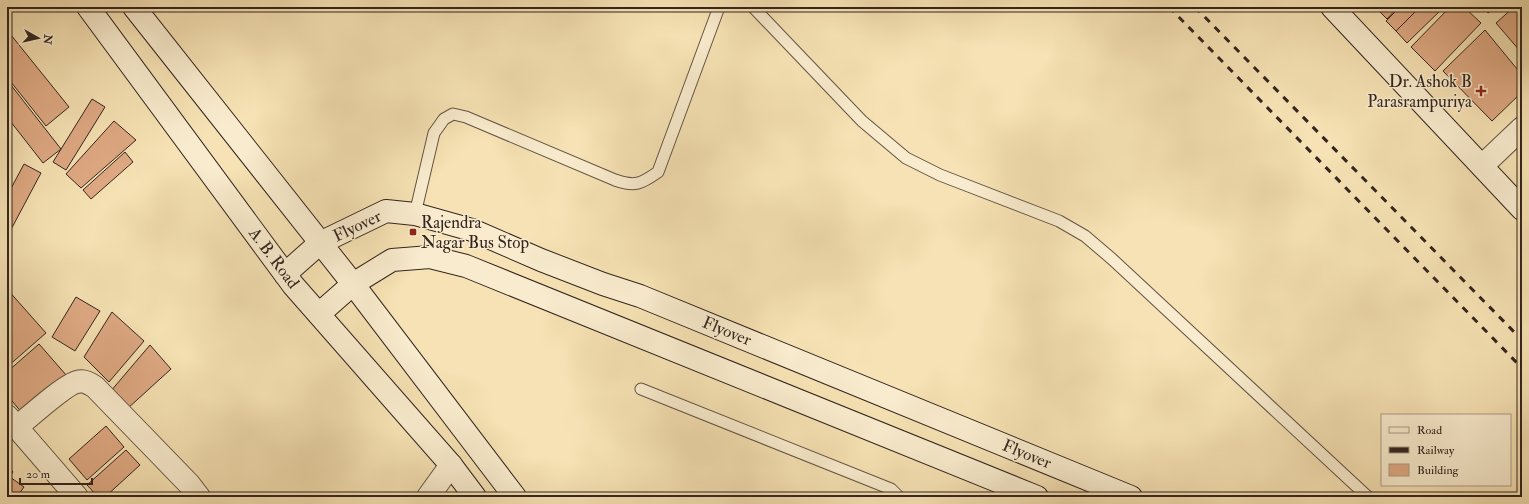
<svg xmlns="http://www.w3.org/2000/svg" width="1529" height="504" viewBox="0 0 1529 504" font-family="'IM FELL Double Pica',serif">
	<rect width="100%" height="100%" fill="#f6e2b4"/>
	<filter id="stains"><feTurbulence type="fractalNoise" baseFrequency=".005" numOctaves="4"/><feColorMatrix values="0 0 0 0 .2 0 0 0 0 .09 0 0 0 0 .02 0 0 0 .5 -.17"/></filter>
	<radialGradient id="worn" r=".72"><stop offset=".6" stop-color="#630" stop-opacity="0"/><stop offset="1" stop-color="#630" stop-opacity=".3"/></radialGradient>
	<g fill="#dfaa84" stroke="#33251f">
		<path d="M1375 7H1398L1387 19Z"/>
		<path d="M1400 7H1420L1396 31 1386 21Z"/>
		<path d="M1420 7H1444L1407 43 1396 31Z"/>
		<path d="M1450 7H1464L1481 23 1435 71 1411 47Z"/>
		<path d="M1483 7H1496L1488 13Z"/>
		<path d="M1514 7H1522V49L1520 51 1496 23Z"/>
		<path d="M7 30 69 107 46 126 7 77Z"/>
		<path d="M1485 30 1522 75V92L1492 121 1443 71Z"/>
		<path d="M7 80 61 149 43 163 7 117Z"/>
		<path d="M92 99 105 107 66 170 53 162Z"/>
		<path d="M114 121 136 140 81 188 66 174Z"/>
		<path d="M125 152 133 162 91 199 83 190Z"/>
		<path d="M24 164 41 173 7 237V196Z"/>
		<path d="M7 289 46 333 7 367Z"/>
		<path d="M76 297 100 311 75 351 52 337Z"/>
		<path d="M112 312 144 341 109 382 84 357Z"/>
		<path d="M39 344 67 376 23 414 7 395V372Z"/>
		<path d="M150 345 171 369 127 409 110 392Z"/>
		<path d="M106 426 124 447 87 480 69 459Z"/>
		<path d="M126 450 140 465 105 497H98L87 485Z"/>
		<path d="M7 465 13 472 7 480Z"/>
		<path d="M10 477 24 487 17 497H7V482Z"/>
	</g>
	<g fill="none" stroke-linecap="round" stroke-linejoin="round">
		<g stroke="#645444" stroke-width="13">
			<g id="lane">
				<path d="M753 7 862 121 906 158 940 175 1059 221 1085 236 1112 259 1368 497"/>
				<path d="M415 214 434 133 444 119 453 114 466 117 615 180C635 187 641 184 658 172L719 7"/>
				<path d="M641 389 891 489 899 497"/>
			</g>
		</g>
		<g stroke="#645444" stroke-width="24">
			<g id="street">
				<path d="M1482 166 1522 128"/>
				<path d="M7 416 77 497"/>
				<path d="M17 427C28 418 66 384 77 382 84 380 89 383 95 387L189 484 199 497"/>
				<path d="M428 497 451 465"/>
			</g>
		</g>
		<g stroke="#33251f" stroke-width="24">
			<g id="secondary">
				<path d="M88 7 293 285 451 465 475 497"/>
				<path d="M134 7 353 284 515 497"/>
				<path d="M1332 7 1522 209"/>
				<path d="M285 274 320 243 386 211 415 214 472 230 541 260 603 284 640 296 1131 497"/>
				<path d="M319 314 353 284 392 260 430 257 466 266 1037 497"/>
			</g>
		</g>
		<use href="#lane" stroke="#f9ecce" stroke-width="11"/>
		<use href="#street" stroke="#f9ecce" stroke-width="22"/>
		<use href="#secondary" stroke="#f9ecce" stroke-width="22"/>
		<g stroke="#33251f" stroke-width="3" stroke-dasharray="7 7" stroke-linecap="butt">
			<path d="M1169 7 1522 368"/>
			<path d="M1195 7 1522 340"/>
		</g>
	</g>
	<g fill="#8f2418" stroke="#f9ecce" stroke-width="1.5">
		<path d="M1479 85h4v4h4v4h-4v4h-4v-4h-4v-4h4z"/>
		<rect x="409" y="228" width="8" height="8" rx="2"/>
	</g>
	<g text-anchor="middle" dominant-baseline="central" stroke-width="3" stroke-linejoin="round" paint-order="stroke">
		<g font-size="17" fill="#33251f" stroke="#f9ecce" text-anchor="end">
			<text x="1472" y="81">Dr. Ashok B<tspan x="1472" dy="20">Parasrampuriya</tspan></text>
			<text x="421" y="222" text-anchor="start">Rajendra<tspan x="421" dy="20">Nagar Bus Stop</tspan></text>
		</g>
		<g font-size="17" fill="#33251f" stroke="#f9ecce">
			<text transform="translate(357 226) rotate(-26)">Flyover</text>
			<text transform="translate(274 258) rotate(53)">A. B. Road</text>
			<text transform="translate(727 331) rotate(22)">Flyover</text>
			<text transform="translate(1027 454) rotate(22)">Flyover</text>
		</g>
	</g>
	<rect width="1529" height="504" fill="none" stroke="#f6e2b4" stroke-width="24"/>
	<rect x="8" y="8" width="1513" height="488" fill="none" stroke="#33251f" stroke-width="2"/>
	<rect x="12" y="12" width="1505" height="480" fill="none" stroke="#33251f"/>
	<rect x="1381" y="414" width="130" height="72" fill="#f9ecce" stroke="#aa9c88"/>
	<rect x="1389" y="427" width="20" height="6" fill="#f9ecce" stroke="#aa9c88"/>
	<text x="1417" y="434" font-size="12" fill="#33251f">Road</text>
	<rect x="1389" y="447" width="20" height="6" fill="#33251f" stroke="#aa9c88"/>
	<text x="1417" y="454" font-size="12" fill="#33251f">Railway</text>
	<rect x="1389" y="464" width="20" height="12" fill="#dfaa84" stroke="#aa9c88"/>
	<text x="1417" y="474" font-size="12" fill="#33251f">Building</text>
	<g transform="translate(38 38) rotate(98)" stroke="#f9ecce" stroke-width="3" paint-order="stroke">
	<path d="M0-3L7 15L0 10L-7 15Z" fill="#33251f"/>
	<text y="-6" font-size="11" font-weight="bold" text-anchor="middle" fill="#33251f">N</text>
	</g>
	<path d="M20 478v6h72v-6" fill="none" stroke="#33251f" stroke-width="2"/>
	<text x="26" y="478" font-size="12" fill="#33251f" stroke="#f9ecce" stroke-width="3" paint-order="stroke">20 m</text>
	<rect width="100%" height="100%" filter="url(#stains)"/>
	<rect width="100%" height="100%" fill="url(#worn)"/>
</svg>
